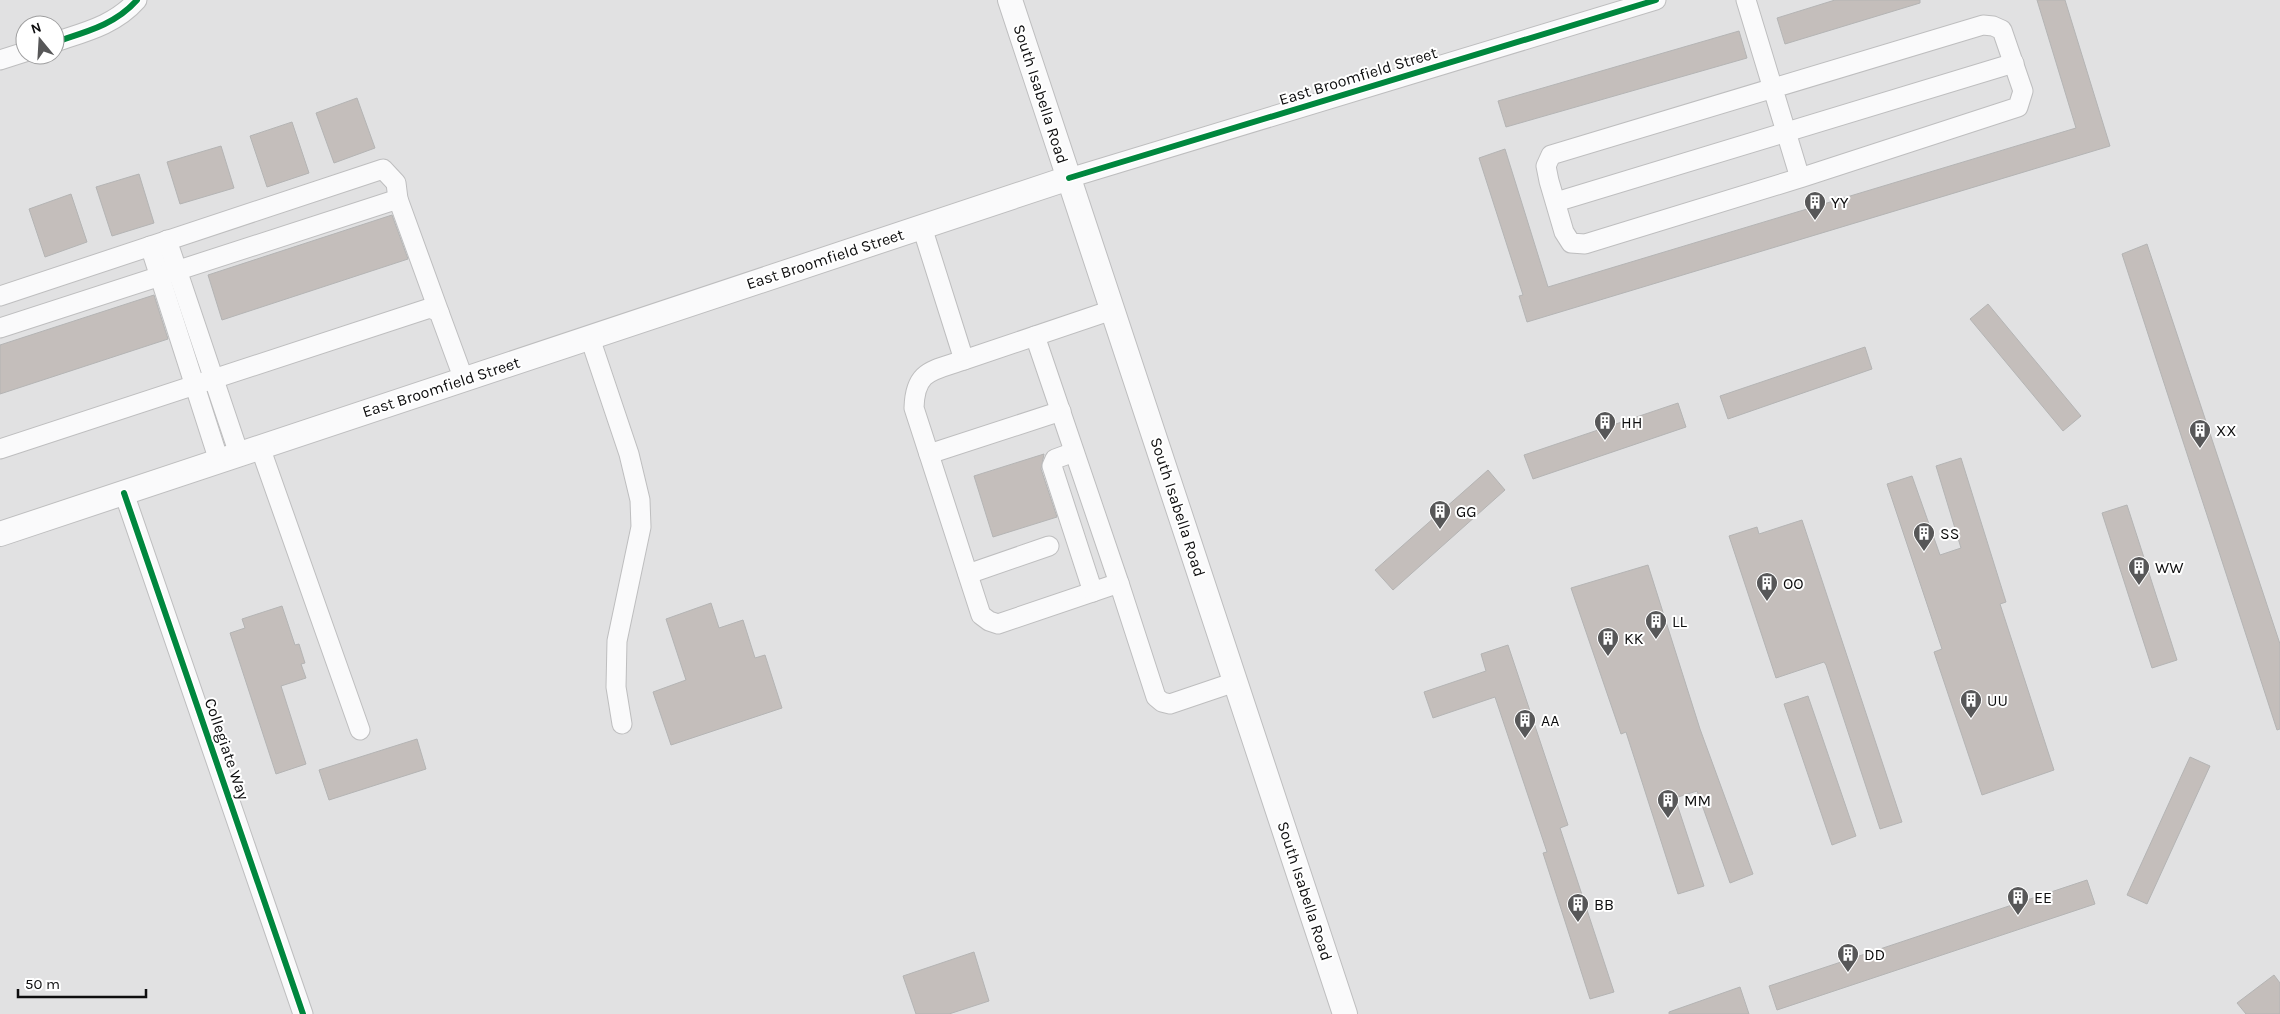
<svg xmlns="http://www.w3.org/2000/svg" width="2280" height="1014" viewBox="0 0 2280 1014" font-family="Karla,sans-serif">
	<rect width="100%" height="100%" fill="#e1e1e2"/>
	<g fill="#c4bebb" stroke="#b4b4b4">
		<path d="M1835 0H1920V3L1785 44 1777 18Z"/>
		<path d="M2037 0H2065L2110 146 1527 322 1519 296 1523 295 1479 158 1505 149 1548 287 2076 128Z"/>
		<path d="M1739 31 1747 58 1506 127 1498 101Z"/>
		<path d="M357 98 375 148 334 163 316 113Z"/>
		<path d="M292 122 309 173 267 187 250 136Z"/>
		<path d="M221 146 234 188 180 204 167 162Z"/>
		<path d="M139 174 154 223 112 236 96 187Z"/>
		<path d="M71 194 87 242 45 257 29 209Z"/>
		<path d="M392 215 408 259 222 320 208 275Z"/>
		<path d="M2147 244 2280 644V729L2277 730 2122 254Z"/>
		<path d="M154 295 168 339 0 394V345Z"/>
		<path d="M1988 304 2081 416 2063 431 1970 319Z"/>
		<path d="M1865 347 1872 369 1728 419 1720 396Z"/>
		<path d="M1678 403 1686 427 1533 479 1524 455Z"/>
		<path d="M1044 454 1041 469 1057 517 993 537 974 476Z"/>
		<path d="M1961 458 2006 602 2000 604 2054 770 1982 795 1934 652 1942 649 1887 484 1912 476 1940 555 1961 548 1936 466Z"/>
		<path d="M1488 470 1505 490 1393 590 1375 570Z"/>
		<path d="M2127 505 2177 660 2152 668 2102 513Z"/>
		<path d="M1802 520 1902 822 1880 829 1826 665 1824 662 1776 678 1729 536 1757 527 1759 534Z"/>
		<path d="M1648 565 1700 729 1753 874 1730 883 1697 791 1675 798 1704 886 1678 894 1626 732 1621 734 1571 588Z"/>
		<path d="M711 603 719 628 743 620 755 658 765 655 782 708 671 745 653 692 686 680 666 619Z"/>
		<path d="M282 606 295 645 299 644 305 663 301 664 306 678 281 686 306 764 276 774 230 633 245 628 242 619Z"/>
		<path d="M1508 645 1568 825 1560 828 1614 992 1590 999 1543 853 1547 852 1495 697 1433 718 1424 692 1486 671 1481 654Z"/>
		<path d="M1808 696 1856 836 1832 845 1784 704Z"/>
		<path d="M417 739 426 769 329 800 319 770Z"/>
		<path d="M2190 757 2210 766 2147 904 2127 895Z"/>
		<path d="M2087 880 2095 904 1777 1010 1769 986Z"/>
		<path d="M974 952 989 1001 949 1014H916L903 976Z"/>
		<path d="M2274 975 2280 983V1014H2246L2237 1003Z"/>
		<path d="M1740 987 1749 1014H1669V1012Z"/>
	</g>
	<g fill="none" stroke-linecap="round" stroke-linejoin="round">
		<g stroke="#bebebf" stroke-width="21">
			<g id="minor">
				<path d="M1746 0 1800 178 2018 107 2023 91 2002 30 1993 26 1983 25 1551 155 1546 166 1549 181 1564 232 1571 243 1585 244 1800 178"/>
				<path d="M55 42C85 32 115 25 137 0"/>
				<path d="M0 60 25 52"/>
				<path d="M1069 178 1656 0"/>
				<path d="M1556 202 2014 63"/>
				<path d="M922 227 964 360 1112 310"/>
				<path d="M167 240 239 454"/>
				<path d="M150 246 219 461"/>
				<path d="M0 296 383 169 396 183 398 199 439 312"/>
				<path d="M0 328 398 199"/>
				<path d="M1035 336 1119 583"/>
				<path d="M590 338 629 454 640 500 641 527 617 641 616 687 622 724"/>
				<path d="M964 360C932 371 915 370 914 408L981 615 989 621 998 624 1119 583 1156 697 1162 702 1170 704 1235 682"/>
				<path d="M260 447 360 730"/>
				<path d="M0 449 430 308 439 312 464 380"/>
				<path d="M1074 452 1055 459 1052 466 1093 592"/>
				<path d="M929 454 1061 411"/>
				<path d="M124 493 303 1014"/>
				<path d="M968 574 1049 546"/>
			</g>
		</g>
		<g stroke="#bebebf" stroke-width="26">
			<g id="major">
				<path d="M1010 0 1345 1014"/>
				<path d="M0 534 1069 178"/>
			</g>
		</g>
		<use href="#minor" stroke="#fafafb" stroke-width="19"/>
		<use href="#major" stroke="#fafafb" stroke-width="24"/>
		<g stroke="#fff" stroke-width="9">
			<g id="cycleway">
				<path d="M55 42C85 32 115 25 137 0"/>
				<path d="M1069 178 1656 0"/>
				<path d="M124 493 303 1014"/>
			</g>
		</g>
		<use href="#cycleway" stroke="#00873e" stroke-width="6"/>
	</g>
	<defs>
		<g id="building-pin" transform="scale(1.125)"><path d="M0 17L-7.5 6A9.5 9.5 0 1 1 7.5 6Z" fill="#575758" stroke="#fff"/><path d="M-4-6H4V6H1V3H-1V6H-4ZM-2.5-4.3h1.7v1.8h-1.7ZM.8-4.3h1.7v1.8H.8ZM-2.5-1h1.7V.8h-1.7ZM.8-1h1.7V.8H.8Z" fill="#fff"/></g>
	</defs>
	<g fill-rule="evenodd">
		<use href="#building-pin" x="1815" y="202"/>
		<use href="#building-pin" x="1605" y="422"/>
		<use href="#building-pin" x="2200" y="430"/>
		<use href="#building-pin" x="1440" y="511"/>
		<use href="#building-pin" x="1924" y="533"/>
		<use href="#building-pin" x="2139" y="567"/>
		<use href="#building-pin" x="1767" y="583"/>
		<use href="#building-pin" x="1656" y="621"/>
		<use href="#building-pin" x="1608" y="638"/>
		<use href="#building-pin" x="1971" y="700"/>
		<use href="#building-pin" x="1525" y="720"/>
		<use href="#building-pin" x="1668" y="800"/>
		<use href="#building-pin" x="2018" y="897"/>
		<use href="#building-pin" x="1578" y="904"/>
		<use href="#building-pin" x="1848" y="954"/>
	</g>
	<g text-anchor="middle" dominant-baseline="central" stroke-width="4" stroke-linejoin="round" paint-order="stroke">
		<g font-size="16" fill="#0d0d0e" stroke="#fff">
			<text transform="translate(1358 76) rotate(-17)">East Broomfield Street</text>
			<text transform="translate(1041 94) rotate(72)">South Isabella Road</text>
			<text transform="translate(825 259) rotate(-18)">East Broomfield Street</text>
			<text transform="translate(441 387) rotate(-18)">East Broomfield Street</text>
			<text transform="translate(1178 507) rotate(72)">South Isabella Road</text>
			<text transform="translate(227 749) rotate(71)">Collegiate Way</text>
			<text transform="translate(1305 891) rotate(72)">South Isabella Road</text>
		</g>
		<g font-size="16" fill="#0d0d0e" stroke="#fff" text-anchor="start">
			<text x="1831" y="202">YY</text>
			<text x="1621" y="422">HH</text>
			<text x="2216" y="430">XX</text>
			<text x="1456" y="511">GG</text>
			<text x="1940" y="533">SS</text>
			<text x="2155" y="567">WW</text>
			<text x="1783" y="583">OO</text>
			<text x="1672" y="621">LL</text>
			<text x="1624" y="638">KK</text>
			<text x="1987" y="700">UU</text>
			<text x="1541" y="720">AA</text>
			<text x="1684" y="800">MM</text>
			<text x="2034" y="897">EE</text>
			<text x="1594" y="904">BB</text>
			<text x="1864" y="954">DD</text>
		</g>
	</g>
	<g transform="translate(40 40) rotate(342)"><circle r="24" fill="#ffffff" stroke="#9e9e9f"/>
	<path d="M0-4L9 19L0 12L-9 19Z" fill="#575758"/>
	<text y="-8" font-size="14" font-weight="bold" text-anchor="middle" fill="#0d0d0e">N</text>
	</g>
	<path d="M18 989v8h128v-8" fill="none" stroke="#0d0d0e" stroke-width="2.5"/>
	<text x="25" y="989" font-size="15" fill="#0d0d0e" stroke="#ffffff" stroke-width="4" paint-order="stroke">50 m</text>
</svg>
